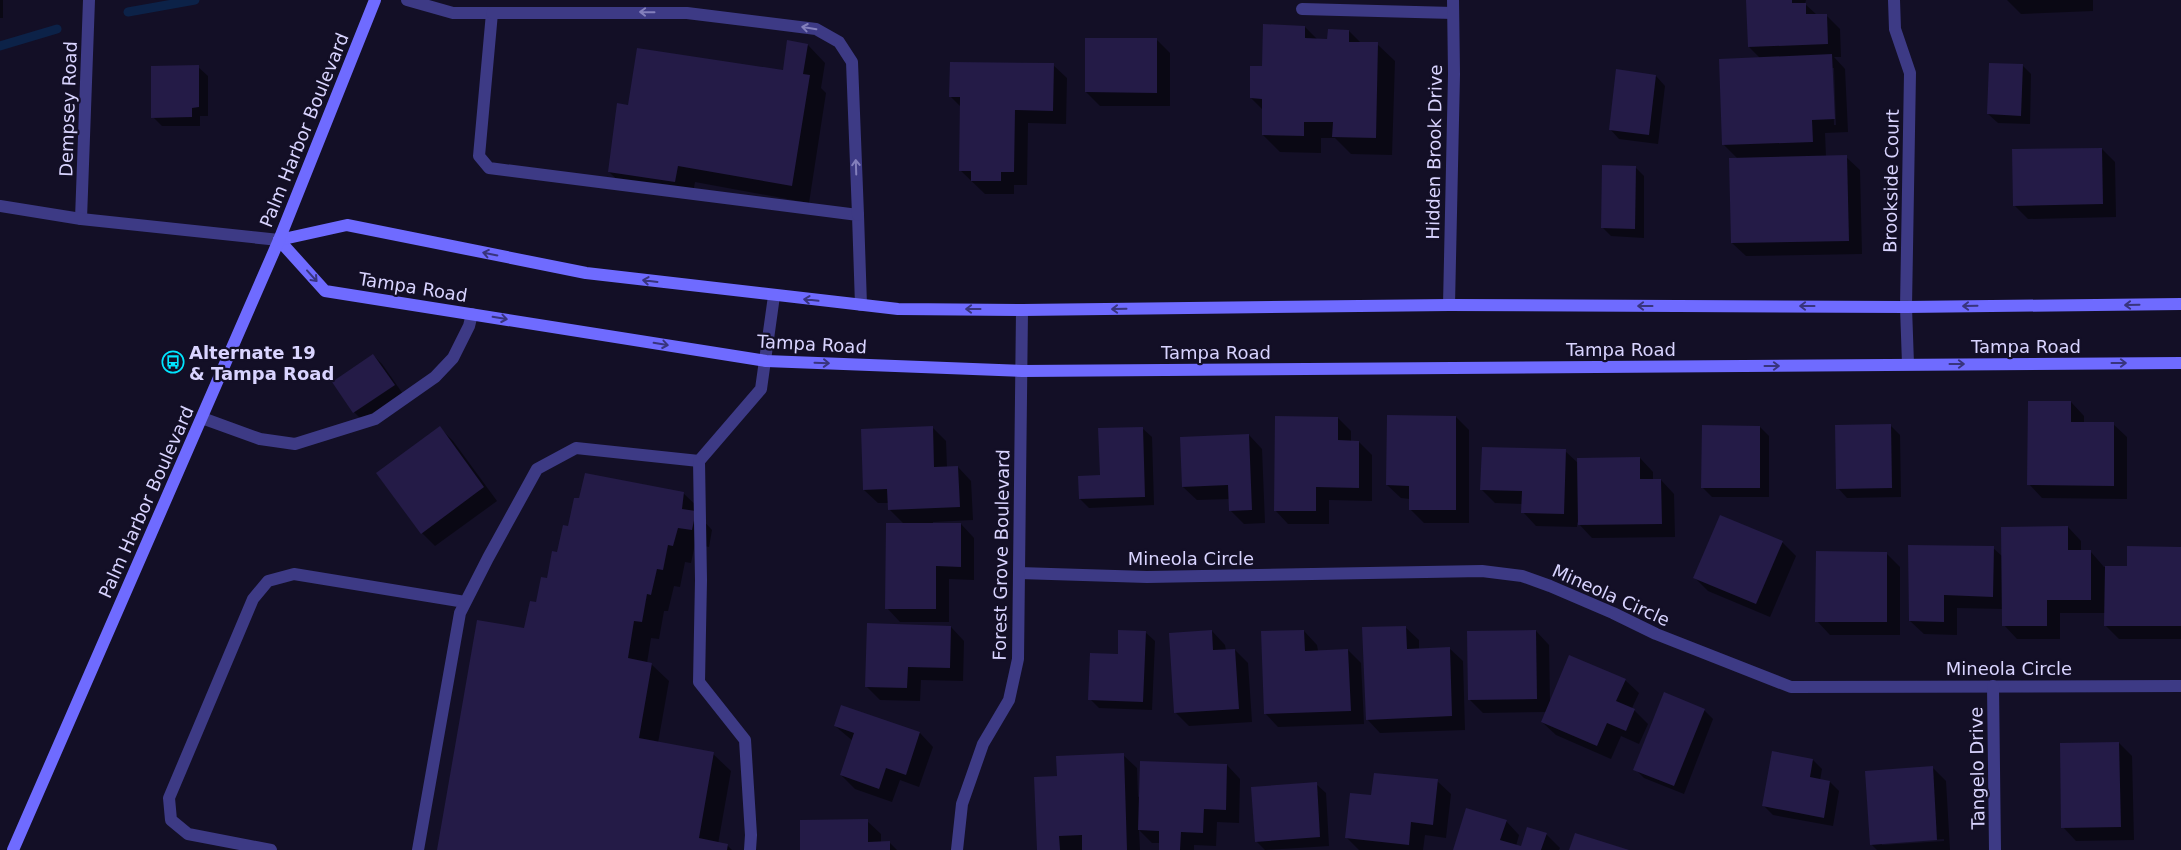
<svg xmlns="http://www.w3.org/2000/svg" width="2181" height="850" viewBox="0 0 2181 850" font-family="'DejaVu Sans',sans-serif">
	<rect width="100%" height="100%" fill="#130f26"/>
	<g fill="#0007" fill-rule="evenodd">
		<rect x="0" y="0" width="3" height="18"/>
		<path d="M1747 0H1806L1805 4 1817 15H1826L1840 29 1841 57H1834L1845 69 1848 132 1825 133 1826 157H1846L1860 170 1862 254 1746 256 1732 243 1738 159 1724 145 1760 58 1749 47ZM1832 68H1834L1836 125H1834Z"/>
		<path d="M2007 0H2093V11L2021 14Z"/>
		<path d="M1305 27 1318 40H1328L1349 31 1361 43 1377 44 1395 61 1392 155 1351 154 1335 138H1321V153L1280 152 1263 135V110L1251 98 1264 68Z"/>
		<path d="M1157 40 1170 53V106H1100L1086 92Z"/>
		<path d="M808 45 825 63 821 88 826 93 809 203 695 182 692 199 627 189 609 172 629 106 784 71Z"/>
		<path d="M1053 65 1067 78 1066 124 1028 123 1027 185H1014V194H985L960 170 961 107 950 96Z"/>
		<path d="M2022 65 2031 74 2030 124 1998 123 1988 114Z"/>
		<path d="M198 67 208 76V116H200V126H162L153 117Z"/>
		<path d="M1656 76 1665 86 1658 144 1619 139 1610 129Z"/>
		<path d="M2102 149 2115 162 2116 217 2028 219 2014 205Z"/>
		<path d="M1635 167 1644 176V238L1611 236 1602 227Z"/>
		<path d="M373 355 382 364 403 394 363 421 354 412 334 382Z"/>
		<path d="M2071 402 2084 416V423L2113 424 2127 437V499L2042 498 2029 484Z"/>
		<path d="M1456 417 1469 430V523H1424L1410 509V499L1401 498 1387 485Z"/>
		<path d="M1338 418 1351 431V442H1359L1372 455V501L1329 500V524H1288L1275 510Z"/>
		<path d="M1891 426 1900 435 1901 497 1847 498 1838 488Z"/>
		<path d="M932 427 946 441 947 468 958 467 971 481 973 520 933 522V524H961L974 538V580L949 579V622H900L887 608 904 524 889 509V503H878L864 490Z"/>
		<path d="M1760 427 1769 436V497H1712L1702 487Z"/>
		<path d="M440 428 453 441 497 501 435 546 422 533Z"/>
		<path d="M1142 428 1152 437 1154 505 1089 508 1080 499Z"/>
		<path d="M1249 435 1262 449 1265 523 1244 524 1230 510V499L1197 500 1183 487Z"/>
		<path d="M1565 451 1578 463 1640 458 1653 472V480H1661L1674 494 1675 537 1592 538 1577 522V527L1536 526 1523 512V504L1495 503 1481 489Z"/>
		<path d="M683 493 701 510 700 517 712 530 709 547 695 544 691 563 685 562 680 587 674 586 668 611H664L659 639 651 638 647 663 651 664 669 681 658 743 713 754 731 771 718 844 727 845 732 850H438L569 527Z"/>
		<path d="M1721 517 1782 542 1796 556 1770 617 1708 591 1695 578Z"/>
		<path d="M2068 527 2081 541V552H2091L2104 567H2128L2181 548V639H2119L2105 625V613H2060V639H2017L2004 625V609L1957 608V635L1924 634 1910 621 1993 548 2003 557Z"/>
		<path d="M1886 553 1900 567V635H1830L1817 621Z"/>
		<path d="M951 627 964 641 963 681 921 680 920 701 880 700 866 686Z"/>
		<path d="M1405 627 1419 640V649L1449 648 1463 661 1465 730 1380 733 1367 719Z"/>
		<path d="M1212 631 1225 645 1226 651 1235 650 1248 663 1252 722 1189 726 1175 712Z"/>
		<path d="M1304 631 1317 645 1318 651 1348 650 1361 663 1364 724 1278 727 1265 713Z"/>
		<path d="M1536 631 1549 645 1550 704 1625 680 1639 693 1632 708 1648 724 1639 744 1621 736 1611 759 1556 735 1542 722 1547 712 1483 713 1469 699Z"/>
		<path d="M1145 632 1155 641 1152 710 1099 708 1090 699Z"/>
		<path d="M842 707 920 733 933 747 919 787 900 780 892 802 855 789 841 775 853 741 835 726Z"/>
		<path d="M1704 710 1713 719 1684 794 1644 778 1635 769Z"/>
		<path d="M2119 743 2132 756 2134 840 2076 841 2063 827Z"/>
		<path d="M1123 755 1137 768 1138 797 1227 765 1240 779 1239 823 1217 822 1216 846 1194 845V850H1160V843H1152L1139 830 1140 850H1038L1058 777Z"/>
		<path d="M1813 760 1822 769 1820 780 1830 782 1839 791 1833 826 1773 815 1764 806Z"/>
		<path d="M1932 767 1946 781 1950 850H1877L1871 844ZM1944 839V841L1882 845V843Z"/>
		<path d="M1437 781 1451 794 1446 838 1425 835 1423 850H1359L1346 837Z"/>
		<path d="M1316 784 1326 793 1329 846 1265 850 1256 841Z"/>
		<path d="M867 821 881 834V843H890L897 850H802Z"/>
		<path d="M1506 821 1519 835 1516 846 1521 848 1546 834 1560 848 1559 850H1454Z"/>
	</g>
	<g fill="none" stroke-linecap="round" stroke-linejoin="round">
		<g stroke="#0c2248" stroke-width="9">
			<path d="M128 12 195 0"/>
			<path d="M0 46 57 29"/>
		</g>
	</g>
	<g fill="#241b47">
		<path d="M1746 0H1792V3H1806V14H1827L1828 44 1748 47Z"/>
		<path d="M1263 24 1305 26V38L1327 39 1328 29 1349 30V42H1378L1376 138 1332 137 1333 122H1304V136L1262 135V99L1250 98V66H1262Z"/>
		<path d="M1085 38H1157V93L1085 92Z"/>
		<path d="M787 40 808 44 803 74 810 75 792 186 678 166 675 182 608 172 617 103 628 105 637 48 783 70Z"/>
		<path d="M1832 54 1835 119 1812 120 1813 142 1722 145 1719 59Z"/>
		<path d="M950 62 1054 63 1053 111 1015 110 1014 172H1001V181H971V171H959L960 97H949Z"/>
		<path d="M1989 63 2023 64 2021 116 1987 114Z"/>
		<path d="M199 65V107L192 108V117L151 118V66Z"/>
		<path d="M1616 69 1656 75 1649 135 1609 130Z"/>
		<path d="M2102 148 2103 204 2013 206 2012 149Z"/>
		<path d="M1847 155 1849 241 1731 243 1729 158Z"/>
		<path d="M1602 165 1636 166 1635 229 1601 228Z"/>
		<path d="M373 354 395 385 353 413 332 382Z"/>
		<path d="M2028 401H2071V422H2114V486L2027 485Z"/>
		<path d="M1387 415 1456 416V510H1409V486L1386 485Z"/>
		<path d="M1275 416 1338 417V440L1359 441V488L1316 487V511H1274Z"/>
		<path d="M1891 424 1892 488 1836 489 1835 425Z"/>
		<path d="M1702 425 1760 426V488H1701Z"/>
		<path d="M440 426 484 487 421 534 376 473Z"/>
		<path d="M933 426 934 467 958 466 960 507 888 510 887 489 863 490 861 429Z"/>
		<path d="M1143 427 1145 497 1079 499 1078 476 1100 475 1098 428Z"/>
		<path d="M1249 434 1252 510 1229 511 1228 485 1182 487 1180 437Z"/>
		<path d="M1482 447 1566 449 1564 514 1521 513 1522 491 1480 490Z"/>
		<path d="M1640 457V479H1661L1662 524 1578 525 1577 458Z"/>
		<path d="M585 473 684 492 682 509 696 511 692 530 678 528 673 546 668 545 663 570 657 569 651 595 647 594 642 622 634 621 628 658 652 663 639 738 714 752 699 838 728 844 727 850H437L477 620 524 628 530 601 536 602 541 577 547 578 552 551 557 552 563 525 568 526 574 498H579Z"/>
		<path d="M1720 515 1783 541 1756 604 1693 578Z"/>
		<path d="M886 523H961V567L936 566V609H885Z"/>
		<path d="M2068 526V550H2091V600H2047V626H2002L2001 527Z"/>
		<path d="M1908 545 1994 546 1993 597 1944 595V622L1909 621Z"/>
		<path d="M2127 546 2181 547V626H2104L2105 566H2127Z"/>
		<path d="M1816 551 1887 552V622H1815Z"/>
		<path d="M867 623 951 626 950 668 908 667 907 688 865 687Z"/>
		<path d="M1406 626 1407 649 1450 647 1452 716 1366 720 1362 627Z"/>
		<path d="M1118 630 1146 631 1143 702 1088 700 1090 653 1118 654Z"/>
		<path d="M1212 630 1213 650 1235 649 1239 709 1174 713 1169 633Z"/>
		<path d="M1304 630 1305 651 1348 649 1351 711 1264 714 1261 631Z"/>
		<path d="M1536 630 1537 699 1468 700 1467 631Z"/>
		<path d="M1569 655 1626 679 1616 701 1635 709 1626 731 1607 723 1597 746 1541 722Z"/>
		<path d="M1664 692 1705 709 1674 786 1633 770Z"/>
		<path d="M841 705 920 732 906 775 886 768 879 789 840 775 854 733 834 726Z"/>
		<path d="M2119 742 2121 827 2061 828 2060 743Z"/>
		<path d="M1772 751 1813 759 1810 777 1830 781 1824 818 1762 806Z"/>
		<path d="M1124 753 1127 850H1082V835L1059 836 1060 850H1037L1034 777 1057 776 1056 756Z"/>
		<path d="M1140 761 1227 764 1226 810 1204 809 1203 833 1181 832 1180 850H1159V831L1138 830Z"/>
		<path d="M1933 766 1937 840 1870 845 1865 771Z"/>
		<path d="M1374 773 1438 779 1433 825 1411 822 1409 845 1345 838 1350 793 1371 795Z"/>
		<path d="M1317 782 1320 837 1255 842 1251 787Z"/>
		<path d="M1466 808 1507 820 1500 840 1521 846 1527 827 1547 833 1541 850H1453Z"/>
		<path d="M868 819V842L890 841V850H800V820Z"/>
		<path d="M1575 833 1629 850H1569Z"/>
	</g>
	<g fill="none" stroke-linecap="round" stroke-linejoin="round">
		<g stroke="#3d3a85" stroke-width="12">
			<path d="M407 0 453 13H492L479 156 489 168 858 215 861 305"/>
			<path d="M1302 9 1453 13"/>
			<path d="M492 13H687L816 29 839 42 852 62 858 215"/>
			<path d="M202 418 260 439 295 444 375 419 435 377 453 358 469 326 472 314"/>
			<path d="M271 850 188 834 171 820 169 798 253 599 268 581 294 574 465 602"/>
			<path d="M418 850 460 613 488 558 537 469 576 448 699 461"/>
			<path d="M750 850 751 835 745 740 699 682 701 580 699 461 761 389 774 296"/>
		</g>
		<g stroke="#3d3a85" stroke-width="12">
			<path d="M1894 0 1895 29 1910 73 1906 307 1908 364"/>
			<path d="M81 219 89 0"/>
			<path d="M1449 305 1454 74 1453 0"/>
			<path d="M1019 573 1147 577 1482 571 1522 576 1550 586 1613 613 1656 634 1791 687 2181 686"/>
			<path d="M1993 686 1995 850"/>
			<path d="M957 850 962 804 983 744 1009 700 1018 659 1022 310"/>
		</g>
		<path stroke="#3d3a85" stroke-width="12" d="M0 206 81 219 279 240"/>
		<g stroke="#6f6bff" stroke-width="12">
			<path d="M279 240 325 291 766 361 1022 371 2181 363"/>
			<path d="M279 240 347 225 586 273 898 309 1022 310 1449 305 1906 307 2181 304"/>
			<path d="M13 850 279 240 375 0"/>
		</g>
	</g>
	<defs><path id="oneway-shaft" d="M-6 0H5M1.5-3L5.5 0L1.5 3" fill="none" stroke-width="1.6" stroke-linecap="round" stroke-linejoin="round" transform="scale(1.25)"/></defs>
	<g stroke="#837fbc">
		<use href="#oneway-shaft" transform="translate(647 12) rotate(-179)"/>
		<use href="#oneway-shaft" transform="translate(809 28) rotate(-171)"/>
		<use href="#oneway-shaft" transform="translate(856 167) rotate(-92)"/>
	</g>
	<g stroke="#38347d">
		<use href="#oneway-shaft" transform="translate(490 254) rotate(-169)"/>
		<use href="#oneway-shaft" transform="translate(312 276) rotate(48)"/>
		<use href="#oneway-shaft" transform="translate(650 281) rotate(-173)"/>
		<use href="#oneway-shaft" transform="translate(811 300) rotate(-174)"/>
		<use href="#oneway-shaft" transform="translate(2132 305) rotate(179)"/>
		<use href="#oneway-shaft" transform="translate(1645 306) rotate(-180)"/>
		<use href="#oneway-shaft" transform="translate(1807 306) rotate(-180)"/>
		<use href="#oneway-shaft" transform="translate(1970 306) rotate(179)"/>
		<use href="#oneway-shaft" transform="translate(973 309) rotate(-180)"/>
		<use href="#oneway-shaft" transform="translate(1119 309) rotate(179)"/>
		<use href="#oneway-shaft" transform="translate(500 318) rotate(9)"/>
		<use href="#oneway-shaft" transform="translate(661 344) rotate(9)"/>
		<use href="#oneway-shaft" transform="translate(822 363) rotate(2)"/>
		<use href="#oneway-shaft" transform="translate(2119 363)"/>
		<use href="#oneway-shaft" transform="translate(1957 364)"/>
		<use href="#oneway-shaft" transform="translate(1772 366)"/>
	</g>
	<defs>
		<g id="bus-ring" transform="scale(1.125)"><circle r="9.5" fill="#130f26" stroke="#00e5ff" stroke-width="1.5"/><path d="M-5-6H5V4H4V6H2V4H-2V6H-4V4H-5ZM-3.5-4V0h7V-4ZM-3.5 1.2v1.5H-2V1.2ZM2 1.2v1.5H3.5V1.2Z" fill="#00e5ff"/></g>
	</defs>
	<g fill-rule="evenodd">
		<use href="#bus-ring" x="173" y="362"/>
	</g>
	<g text-anchor="middle" dominant-baseline="central" stroke-width="4.5" stroke-linejoin="round" paint-order="stroke">
		<g font-size="18" fill="#d9d4ff" stroke="#130f26">
			<text transform="translate(68 109) rotate(-88)">Dempsey Road</text>
			<text transform="translate(304 130) rotate(-68)">Palm Harbor Boulevard</text>
			<text transform="translate(1434 152) rotate(-89)">Hidden Brook Drive</text>
			<text transform="translate(1891 181) rotate(-89)">Brookside Court</text>
			<text transform="translate(413 287) rotate(9)">Tampa Road</text>
			<text transform="translate(812 344) rotate(3)">Tampa Road</text>
			<text x="2026" y="346">Tampa Road</text>
			<text x="1621" y="349">Tampa Road</text>
			<text x="1216" y="352">Tampa Road</text>
			<text transform="translate(146 502) rotate(-66)">Palm Harbor Boulevard</text>
			<text transform="translate(1001 555) rotate(-89)">Forest Grove Boulevard</text>
			<text x="1191" y="558">Mineola Circle</text>
			<text transform="translate(1611 595) rotate(24)">Mineola Circle</text>
			<text x="2009" y="668">Mineola Circle</text>
			<text transform="translate(1977 768) rotate(-91)">Tangelo Drive</text>
		</g>
		<g font-size="18" font-weight="bold" fill="#d9d4ff" stroke="#130f26" text-anchor="start">
			<text x="189" y="352">Alternate 19<tspan x="189" dy="21">&amp; Tampa Road</tspan></text>
		</g>
	</g>
</svg>
